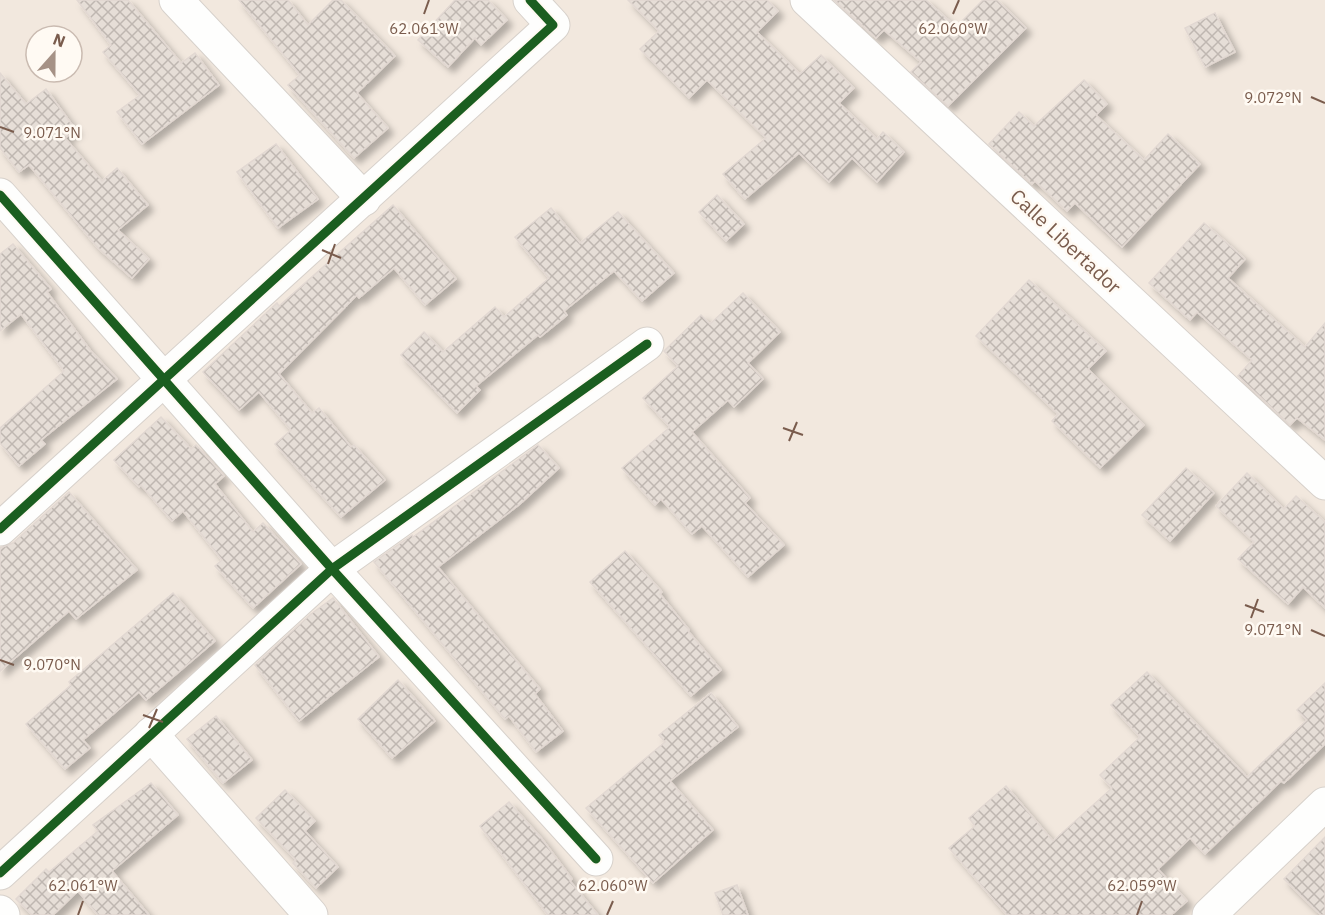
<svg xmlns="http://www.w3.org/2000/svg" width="1325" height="915" viewBox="0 0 1325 915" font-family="'IBM Plex Sans',sans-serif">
	<defs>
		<pattern id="building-cross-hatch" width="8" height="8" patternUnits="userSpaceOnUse" patternTransform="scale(1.5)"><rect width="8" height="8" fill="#e6ded7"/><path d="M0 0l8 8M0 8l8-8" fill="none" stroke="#bfb7b1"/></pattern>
		<filter id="shadow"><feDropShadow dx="5.5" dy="5.5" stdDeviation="3" flood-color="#0004"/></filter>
	</defs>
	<rect width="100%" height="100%" fill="#f9f5f0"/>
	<path fill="#f2e8de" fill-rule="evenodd" d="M0 0H1325V915H0ZM36 36H72V72H36Z"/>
	<g fill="url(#building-cross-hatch)" stroke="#e2d8d2" stroke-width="1.5" filter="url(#shadow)">
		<path d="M77 0H128L181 63 195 53 219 85 142 144 117 112 140 95 103 52 111 45Z"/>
		<path d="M239 0H288L308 25 333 0H341L395 56 357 93 388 128 354 158 288 85 300 75Z"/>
		<path d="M455 0H488L507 20 481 45 475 38 448 67 418 40Z"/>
		<path d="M628 0H767L778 11 757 32 800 74 821 55 854 88 839 103 877 139 883 132 904 152 877 182 852 158 829 182 799 153 745 199 723 174 766 138 707 80 689 98 640 49 659 31Z"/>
		<path d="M834 0H926L956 27 983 0H997L1026 28 948 106 911 72 921 62 884 30 876 38Z"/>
		<path d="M1215 13 1235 52 1205 67 1185 28Z"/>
		<path d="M0 73 26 104 46 89 76 130 65 138 102 181 117 168 148 205 118 230 149 259 132 278 98 248 29 165 19 172 0 148Z"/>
		<path d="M1084 80 1107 104 1096 115 1144 160 1168 134 1200 164 1122 247 1075 203 1067 211 1035 181 1032 184 989 144 1019 112 1034 126Z"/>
		<path d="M276 144 318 199 278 228 237 172Z"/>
		<path d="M717 195 744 224 726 241 699 212Z"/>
		<path d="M393 205 456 279 425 305 394 268 359 298 357 295 279 374 312 413 319 408 351 447 354 445 385 480 341 517 275 444 291 430 259 392 239 410 203 372 277 303 279 306Z"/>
		<path d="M551 208 580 243 618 212 674 273 642 301 614 271 564 311 567 315 540 337 538 335 476 386 480 390 457 413 401 355 424 332 443 352 495 307 504 317 549 278 515 237Z"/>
		<path d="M1204 223 1245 259 1228 278 1305 347 1325 323V440L1297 418 1290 425 1238 376 1252 360 1197 312 1190 320 1149 283Z"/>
		<path d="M13 244 51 289 47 292 90 350 117 379 41 440 45 444 19 466 0 443V428L64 371 21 314 0 331V254Z"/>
		<path d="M1029 280 1106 351 1088 369 1144 425 1100 468 1052 421 1058 414 976 336Z"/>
		<path d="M743 293 780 332 748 363 763 379 734 407 728 400 692 432 750 498 745 503 784 545 748 577 702 526 692 534 661 499 655 505 622 468 670 427 643 398 678 366 664 351 701 315 710 324Z"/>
		<path d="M161 417 191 449 196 445 224 476 215 484 253 532 263 523 301 564 253 608 215 566 222 560 183 511 172 521 141 485 139 487 114 460Z"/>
		<path d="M538 445 559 468 520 504 438 567 540 689 535 694 563 731 536 752 509 716 505 719 374 562 412 535 413 537Z"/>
		<path d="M1186 468 1214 493 1170 541 1142 515Z"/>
		<path d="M1247 473 1284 509 1296 496 1325 522V608L1303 587 1288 604 1238 559 1254 542 1216 506Z"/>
		<path d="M69 492 137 570 76 619 69 611 0 671V548L13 543Z"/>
		<path d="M625 551 662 592 660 594 689 630 688 631 721 670 691 696 590 582Z"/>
		<path d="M173 593 215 641 146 700 139 692 83 740 90 748 65 769 26 724 71 685 69 682Z"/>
		<path d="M333 598 379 657 299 721 255 665 311 614Z"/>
		<path d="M1147 672 1247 777 1307 720 1297 710 1325 683V744L1284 783 1281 781 1205 854 1190 838 1158 869 1187 901 1171 915H1007L949 848 975 826 969 818 1006 786 1053 841 1112 788 1100 775 1140 737 1111 705Z"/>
		<path d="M398 680 435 721 392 758 358 719Z"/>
		<path d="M711 693 738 727 670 781 713 830 653 883 586 808 665 742 659 735Z"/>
		<path d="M216 716 252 760 223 783 187 739Z"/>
		<path d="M151 783 178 815 112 871 149 915H98L78 891 53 915H32L16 899 46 869 49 872 98 831 93 825Z"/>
		<path d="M285 790 315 821 305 831 338 867 316 888 293 863 296 860 256 818Z"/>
		<path d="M509 802 542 839 572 879 570 881 598 915H548L480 826Z"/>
		<path d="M1325 837V915H1321L1284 879Z"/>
		<path d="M737 885 748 915H723L715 893Z"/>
	</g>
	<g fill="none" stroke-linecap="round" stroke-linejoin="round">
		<g stroke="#d7d1cb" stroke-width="35">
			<g id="minor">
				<path d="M176 0 364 199"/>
				<path d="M807 0 1325 483"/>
				<path d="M0 195 332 569 596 859"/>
				<path d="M0 529 553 25 530 0"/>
				<path d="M151 734 311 915"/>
				<path d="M0 873 332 569 647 344"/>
				<path d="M0 912 3 915"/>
				<path d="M1209 915 1325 804"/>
			</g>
		</g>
		<use href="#minor" stroke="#fefefd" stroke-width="33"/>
		<g stroke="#fffaf3" stroke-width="13">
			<g id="cycleway">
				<path d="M0 195 332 569 596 859"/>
				<path d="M0 529 553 25 530 0"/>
				<path d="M0 873 332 569 647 344"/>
			</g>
		</g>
		<use href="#cycleway" stroke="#1b5e20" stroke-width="9"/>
	</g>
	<path fill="none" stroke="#7a5c4d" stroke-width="2" d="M424 14 429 0M953 14 959 0M1311 97 1325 103M0 127 14 132M322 250 341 258M328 264 335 244M783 428 803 435M789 441 797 422M1245 605 1264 612M1251 618 1258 599M1311 630 1325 636M0 660 14 665M143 715 163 722M149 728 157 709M78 915 83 901M607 915 613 901M1137 915 1142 901"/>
	<g text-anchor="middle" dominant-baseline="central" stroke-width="5" stroke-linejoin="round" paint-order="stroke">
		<g font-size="20" fill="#7a5c4d" stroke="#fffaf3">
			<text transform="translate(1066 241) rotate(43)">Calle Libertador</text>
		</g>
	</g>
	<g font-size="15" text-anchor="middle" fill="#7a5c4d" stroke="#fffaf3" stroke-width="5" stroke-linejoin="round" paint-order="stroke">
		<text x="424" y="34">62.061°W</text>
		<text x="953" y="34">62.060°W</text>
		<text x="1273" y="103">9.072°N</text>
		<text x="52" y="138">9.071°N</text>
		<text x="1273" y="635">9.071°N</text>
		<text x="52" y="670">9.070°N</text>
		<text x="83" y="891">62.061°W</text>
		<text x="613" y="891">62.060°W</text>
		<text x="1142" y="891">62.059°W</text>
	</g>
	<g transform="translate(54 54) rotate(21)"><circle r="28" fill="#fffaf3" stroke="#cabbb1" stroke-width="1.5"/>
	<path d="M0-4.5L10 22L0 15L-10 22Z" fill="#a69286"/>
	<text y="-9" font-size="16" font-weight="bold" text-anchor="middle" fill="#7a5c4d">N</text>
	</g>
</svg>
